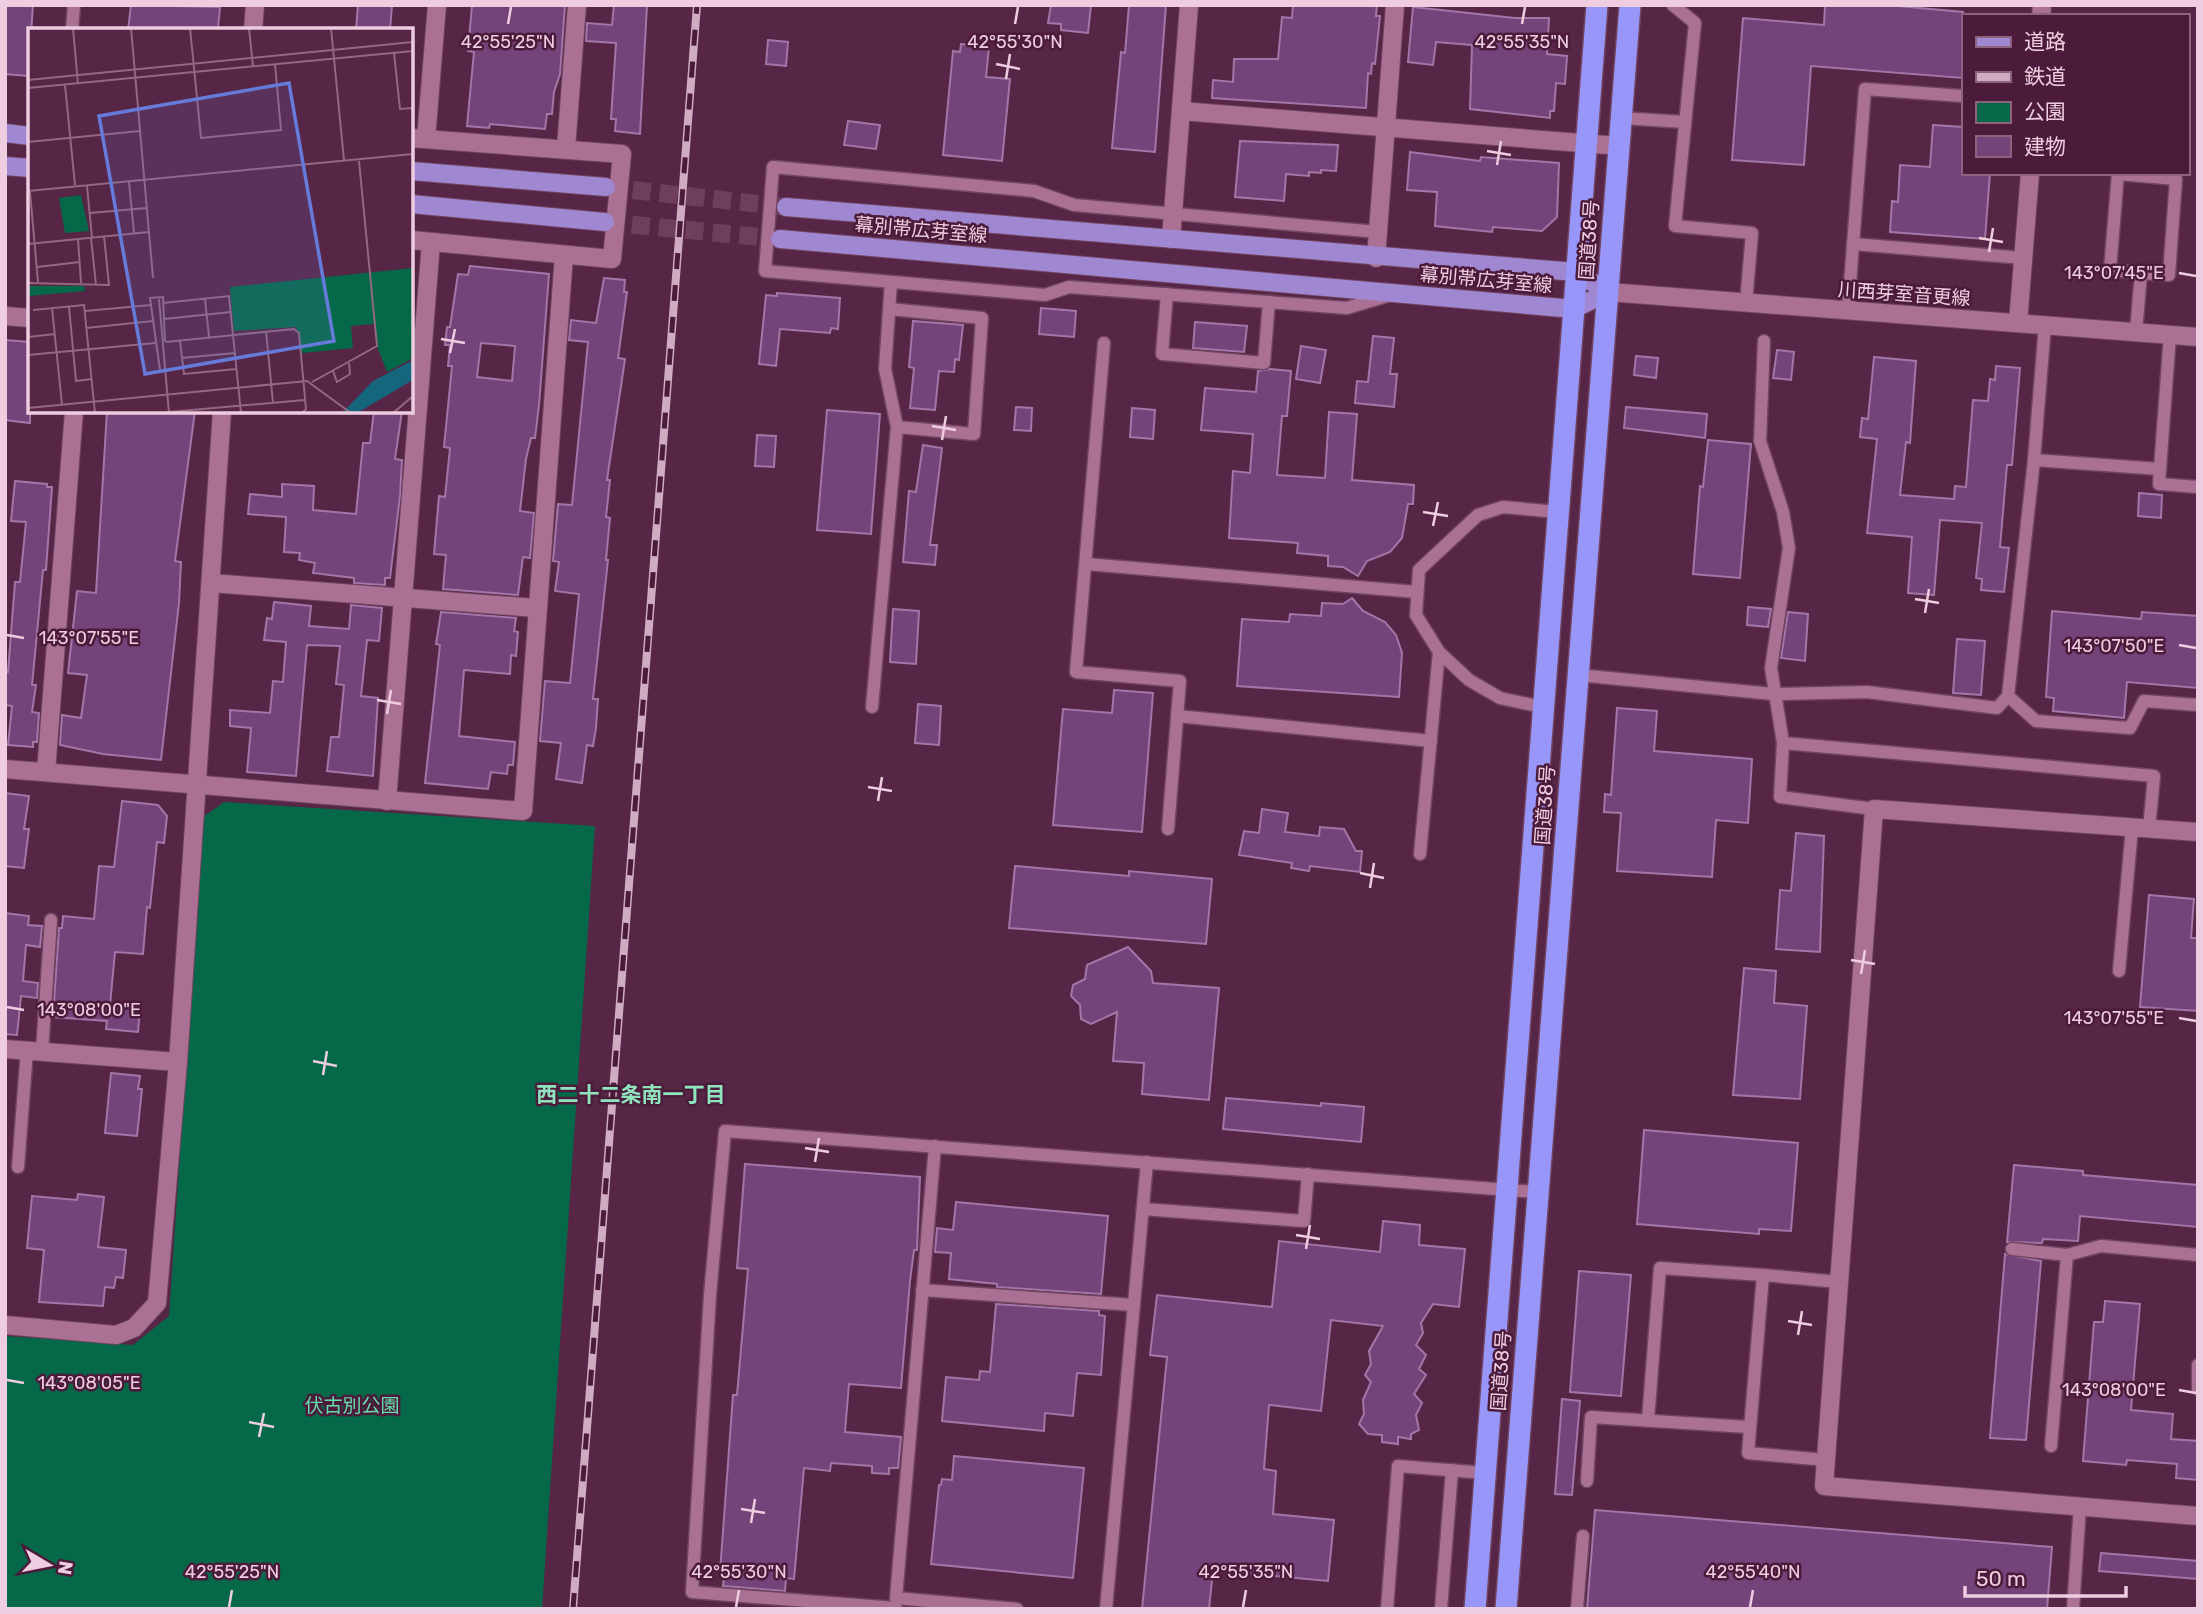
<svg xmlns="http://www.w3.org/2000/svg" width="2203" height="1614" viewBox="0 0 2203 1614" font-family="Rubik,'Noto Sans JP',sans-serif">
	<rect width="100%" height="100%" fill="#572545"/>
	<path fill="#056949" d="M224 802 595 826 542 1609H5V1336L133 1345 169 1316 203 817Z"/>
	<g fill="#744379" stroke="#a276a7" stroke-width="2" fill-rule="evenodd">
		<path d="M5 5H33L28 76 5 74Z"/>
		<path d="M131 5 220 7 218 28 128 30Z"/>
		<path d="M358 5H392L390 30H356Z"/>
		<path d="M472 5H565L560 74 554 92 552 114H547L545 129 490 124 489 128 467 126 474 52 468 51Z"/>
		<path d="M614 5H647L640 134 615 131 616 119H611L616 43 586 41 587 23 612 25Z"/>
		<path d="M1051 5H1091L1088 33 1061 30V24L1048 23Z"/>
		<path d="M1129 5H1166L1155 152 1112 148 1121 52 1125 53Z"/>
		<path d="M1293 5H1377L1376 16H1380L1375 64 1372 63 1371 74 1368 73 1366 108 1212 98 1213 80 1233 82 1234 59H1278L1282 17 1292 18Z"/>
		<path d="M1825 5H1887L1963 12V78L1811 66 1804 165 1732 160 1743 18 1824 25Z"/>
		<path d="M1413 7 1515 18H1549L1547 54 1567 56 1565 84 1556 83 1554 111H1550V118L1470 109 1472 45 1436 42 1433 65 1408 62Z"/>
		<path d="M768 40 788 42 786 66 766 64Z"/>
		<path d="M961 44 989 47 986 77 1010 79 1002 161 943 155 953 51 960 52Z"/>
		<path d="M848 121 880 125 876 149 844 145Z"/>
		<path d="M1933 125 1963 127V173H1990L1985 239 1890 232 1892 201 1898 202 1900 165 1930 167Z"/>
		<path d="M1240 141 1338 145 1336 171 1321 170V173L1309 172V176L1286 174 1284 201 1235 197Z"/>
		<path d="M1410 152 1480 161 1481 157 1559 163 1557 217 1542 231 1493 227 1492 232 1435 226 1437 192 1407 190Z"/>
		<path d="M470 266 549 274 539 405 535 438H531L526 459 520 511 534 513 530 558 523 557 518 595 443 589 446 555 434 554 439 496 445 497 450 448 444 447 452 366H448L450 345H445L447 327H450L458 274 468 275ZM481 343 515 346 512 381 477 377Z"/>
		<path d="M604 278 625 280 624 292H627L618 358 625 359 607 480H610L606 517 610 518 606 560H608L593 699H598L596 728 593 746 587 745 582 783 556 779 561 743 540 741 545 681 570 683 579 594 555 591 559 562 553 561 558 504 572 505 588 342 569 340 571 320 596 323Z"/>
		<path d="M777 293 840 298 838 329 831 328 830 333 780 329 776 366 759 364 766 295 777 296Z"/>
		<path d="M1041 308 1076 311 1074 337 1039 334Z"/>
		<path d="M913 321 963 325 959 360 955 359 954 372 939 371 935 410 910 408 914 368 909 367Z"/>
		<path d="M1195 322 1247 326 1244 352 1193 348Z"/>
		<path d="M1373 336 1394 338 1390 374H1397L1394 407 1355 403 1357 381 1368 382Z"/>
		<path d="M5 340 30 342V423L5 420Z"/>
		<path d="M1301 346 1326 350 1320 383 1296 379Z"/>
		<path d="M1777 350 1794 352 1791 380 1773 378Z"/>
		<path d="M1636 356 1658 358 1656 378 1634 375Z"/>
		<path d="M1874 357 1916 361 1910 443 1906 442 1900 495 1954 499 1955 486 1966 487 1973 400 1988 401 1990 379 1995 380 1996 366 2020 368 2012 465H2007L2000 547 2009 548 2004 592 1981 590 1982 579 1976 578 1982 523 1940 520 1934 595 1908 593 1912 537 1867 533 1877 439 1860 437 1862 418 1868 419Z"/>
		<path d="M1270 369 1291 371 1287 416H1282L1277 475 1325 478 1329 412 1357 414 1352 480 1414 485 1413 504H1408L1402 538 1390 552 1367 561 1358 576 1343 567 1328 566V556L1297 553 1298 543 1229 538 1233 471 1250 473 1253 434 1201 430 1205 388 1256 392 1258 371Z"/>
		<path d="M1016 407 1032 408 1031 431 1014 430Z"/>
		<path d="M1626 407 1707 414 1705 438 1624 428Z"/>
		<path d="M1132 408 1155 410 1153 439 1130 437Z"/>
		<path d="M827 410 880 414 871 534 817 530Z"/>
		<path d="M107 411H195L175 561 181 562 179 603 161 760 103 754 60 745 62 715 81 718 87 675 68 673 77 591 96 593Z"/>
		<path d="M374 411H402L395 459 402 460 400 496 390 578H385V585L354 583V578L313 573 315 563 299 560 300 553 284 552 286 517 248 514 250 494 282 497V484L314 486 313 510 356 514 363 443H370Z"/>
		<path d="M757 435 776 436 774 467 755 466Z"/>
		<path d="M1708 440 1751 444 1740 578 1693 574 1700 486 1703 487Z"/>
		<path d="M923 445 942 448 930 545H937L935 565 903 562 909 491 916 492Z"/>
		<path d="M15 481 47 484V487H52L46 570H43L33 675 32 685H36L32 712 39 713 37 742H33V747L8 745 12 706 5 705V672H8L15 582H20L26 522 11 521Z"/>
		<path d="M2139 493 2162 495 2161 518 2138 516Z"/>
		<path d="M1352 598 1363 611 1385 622 1396 635 1402 653 1399 697 1237 686 1242 619 1289 622 1290 614 1321 616 1322 603 1343 604Z"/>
		<path d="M274 602 311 606 309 626 349 629 351 605 382 608 379 641 367 640 361 696 378 698 373 776 327 771 331 737H339L344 685 336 684 340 646 307 645 296 776 247 772 251 728 230 726V710L270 713 273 681 283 682 286 642 264 640 267 618 272 619Z"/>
		<path d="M1748 607 1771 609 1768 627 1747 625Z"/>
		<path d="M893 609 919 611 916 664 890 662Z"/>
		<path d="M2052 611 2141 619 2142 612 2198 616V688L2127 682 2124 718 2053 711 2054 698 2046 697Z"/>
		<path d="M441 612 516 618 514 631 518 632 516 656 511 655 510 674 464 670 459 736 515 742 513 765H508L507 774 491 772 488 789 425 783 440 645 436 644Z"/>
		<path d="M1788 612 1808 614 1805 661 1781 658Z"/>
		<path d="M1957 639 1985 641 1981 695 1953 693Z"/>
		<path d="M1114 690 1153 693 1142 832 1053 825 1063 709 1112 713Z"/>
		<path d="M918 704 941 706 939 745 915 743Z"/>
		<path d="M1617 708 1657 711 1654 751 1752 759 1748 823 1716 820 1712 877 1617 871 1621 813 1604 812 1605 794 1611 795Z"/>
		<path d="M5 793 29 796 24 829H29L24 868 5 866Z"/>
		<path d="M122 801 158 805 167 816 164 843 157 842 150 908 147 907 143 954 115 952 110 1005 140 1008 138 1032 106 1029 107 1021 53 1017 59 928H62L63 916 94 919 99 866 114 867Z"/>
		<path d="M1262 809 1288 813 1285 832 1319 836 1320 827 1344 829 1356 851H1362L1360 872 1310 866 1309 871 1291 868 1292 863 1239 855 1244 831 1259 833Z"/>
		<path d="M1796 833 1824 836 1820 952 1776 949 1780 890 1791 891Z"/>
		<path d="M1015 866 1129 876V871L1212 879 1206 944 1009 928Z"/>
		<path d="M2149 895 2194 899 2191 938H2198V1011L2140 1007Z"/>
		<path d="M5 913 29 916 28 925 42 926 40 947 26 945 23 981 38 983 37 998 21 996 17 1035 5 1034Z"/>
		<path d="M1128 947 1151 971 1153 983 1219 988 1209 1100 1142 1094 1144 1063 1113 1061 1117 1012 1091 1024 1081 1019 1080 1005 1071 996 1073 985 1085 979 1087 965Z"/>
		<path d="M1744 968 1776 971 1774 1003 1807 1006 1800 1099 1733 1095Z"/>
		<path d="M111 1073 140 1076 138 1089H142L137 1136 105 1133Z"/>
		<path d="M1226 1098 1321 1106V1103L1364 1107 1361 1142 1223 1129Z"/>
		<path d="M1644 1130 1798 1143 1791 1231 1759 1229V1234L1637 1224Z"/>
		<path d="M745 1164 920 1177 917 1250H914L910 1281 901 1388 849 1384 845 1432 901 1437 898 1468H889V1474L872 1473V1466L831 1463 830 1471 804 1468 794 1579 786 1578 785 1591 723 1586 725 1572H720L733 1395H737L748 1269 737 1268Z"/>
		<path d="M2014 1165 2083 1171V1175L2198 1185V1227L2080 1216 2078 1241 2043 1239 2042 1243 2007 1242Z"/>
		<path d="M78 1194 104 1197 98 1247 126 1250 123 1278 116 1277 114 1288 105 1287 103 1306 39 1302 44 1250 27 1248 32 1196 77 1200Z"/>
		<path d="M956 1202 1108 1216 1101 1294 997 1287V1284L949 1279 951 1253 935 1252 937 1228 953 1230Z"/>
		<path d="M1383 1221 1420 1225 1419 1245 1465 1249 1459 1307 1433 1304 1421 1323 1423 1333 1416 1345 1426 1355 1419 1369 1426 1375 1414 1394 1422 1403 1416 1415 1419 1430 1411 1434V1439L1398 1437V1444L1382 1442V1435L1368 1434 1359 1424 1364 1414 1363 1400 1371 1382 1365 1375 1371 1364 1369 1351 1383 1326 1331 1320 1321 1411 1269 1405 1264 1469 1276 1471 1273 1514 1334 1520 1328 1581 1213 1570 1209 1609H1142L1167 1357 1150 1355 1157 1295 1272 1307 1279 1241 1380 1252Z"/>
		<path d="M2005 1254 2041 1261 2026 1440 1990 1438Z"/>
		<path d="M1579 1271 1631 1275 1621 1396 1570 1392Z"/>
		<path d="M2105 1301 2140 1304 2131 1410 2173 1414 2171 1439 2198 1441V1480L2176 1478 2177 1464 2127 1460 2126 1465 2083 1461 2094 1322H2103Z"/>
		<path d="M996 1304 1099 1311V1315L1105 1316 1101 1375 1077 1373 1073 1416 1045 1413 1044 1431 942 1421 946 1377 979 1380 980 1371 990 1372Z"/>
		<path d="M1562 1399 1580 1401 1572 1495 1555 1494Z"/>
		<path d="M954 1456 1084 1468 1073 1578 931 1564 939 1485H941L942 1479 952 1480Z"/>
		<path d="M1595 1510 2052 1547 2047 1609H1587Z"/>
		<path d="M2101 1553 2198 1561V1579L2099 1571Z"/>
	</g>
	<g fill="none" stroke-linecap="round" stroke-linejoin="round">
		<g stroke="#6e3e5c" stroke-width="18" stroke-dasharray="18 9" stroke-linecap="butt">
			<path d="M606 187 786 207"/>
			<path d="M605 222 780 239"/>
		</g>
		<g stroke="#704461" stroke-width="15">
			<g id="lane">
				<path d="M1673 5 1695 23 1675 226 1752 233 1746 303"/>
				<path d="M72 30 74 5"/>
				<path d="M1621 118 1685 122"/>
				<path d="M2118 173 2110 270 2141 273 2136 332"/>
				<path d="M2118 174 2176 179 2169 275 2141 273"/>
				<path d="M1378 232 1074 205 1034 191 773 167 765 271 1045 295 1069 287 1347 308 1387 296"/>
				<path d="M1853 244 2023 258"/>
				<path d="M1167 294 1162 354 1264 363 1269 302"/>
				<path d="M889 309 982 318 974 434 897 427"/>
				<path d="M1848 310 1865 89 1963 96"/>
				<path d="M1764 341 1760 441 1783 512 1789 548 1771 668 1783 743 1780 797 1874 809"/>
				<path d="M1104 343 1076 672 1180 681 1168 829"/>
				<path d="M2034 460 2160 469 2170 335"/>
				<path d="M2160 469 2159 484 2198 487"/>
				<path d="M1086 564 1417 592"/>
				<path d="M1578 675 1773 694 1867 692 1997 708 2008 696 2034 460 2045 325"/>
				<path d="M2008 696 2036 721 2130 728 2144 701 2198 705"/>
				<path d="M872 707 897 427 885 369 891 282"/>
				<path d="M1542 707 1500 698 1469 680 1439 652 1416 615 1419 570 1478 515 1503 507 1558 512"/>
				<path d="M1177 716 1431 741"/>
				<path d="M1783 743 2154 776 2149 829"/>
				<path d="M1420 854 1439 652"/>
				<path d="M2119 971 2132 828"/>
				<path d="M42 1052 51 920"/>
				<path d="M935 1146 896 1598 1017 1609"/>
				<path d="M18 1167 27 1050"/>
				<path d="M1143 1209 1304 1221 1308 1174"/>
				<path d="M2012 1249 2067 1255"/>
				<path d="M922 1290 1134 1305"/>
				<path d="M2198 1365V1389"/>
				<path d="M1648 1420 1660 1268 1763 1275"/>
				<path d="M2051 1446 2067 1255 2101 1246 2198 1255"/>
				<path d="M1826 1460 1748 1453 1763 1275 1839 1282"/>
				<path d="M1587 1481 1591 1417 1748 1427"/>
				<path d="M896 1608 692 1592 710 1295 725 1131 1537 1192"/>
				<path d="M1106 1609 1147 1162"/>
				<path d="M1387 1609 1398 1466 1485 1473"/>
				<path d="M1441 1609 1452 1470"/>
				<path d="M1577 1609 1583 1536"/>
				<path d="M2073 1609 2080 1506"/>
			</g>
		</g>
		<g stroke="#704461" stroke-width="20">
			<g id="street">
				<path d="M2041 16 2042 5"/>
				<path d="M253 30 255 5"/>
				<path d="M1181 111 1619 146"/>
				<path d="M411 138 622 154 612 259 411 240"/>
				<path d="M426 139 437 5"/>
				<path d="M566 148 577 5"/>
				<path d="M1171 239 1189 5"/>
				<path d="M1376 258 1395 5"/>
				<path d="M5 316 30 318"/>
				<path d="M2018 323 2030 173"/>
				<path d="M211 583 536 608"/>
				<path d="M5 769 523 811 564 255"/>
				<path d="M46 772 74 411"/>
				<path d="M387 801 431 242"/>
				<path d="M2198 832 1874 809 1824 1486 2198 1516"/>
				<path d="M5 1049 178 1062"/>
				<path d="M5 1325 116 1335 134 1328 157 1303 178 1062 222 411"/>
			</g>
		</g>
		<g stroke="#704461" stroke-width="20">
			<path id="secondary" d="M1608 292 2198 337"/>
		</g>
		<g stroke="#704461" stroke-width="20">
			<g id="primary">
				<path d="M5 133 30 136"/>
				<path d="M5 166 30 168"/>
				<path d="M411 171 606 187"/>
				<path d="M411 204 605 222"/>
				<path d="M780 239 1574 309 1608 292 1576 272 786 207"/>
			</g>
		</g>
		<g stroke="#704461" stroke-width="24">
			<g id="highway">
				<path d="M1475 1609 1597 5"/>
				<path d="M1506 1609 1630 5"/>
			</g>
		</g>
		<use href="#lane" stroke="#ab7194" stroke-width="12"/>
		<use href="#street" stroke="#ab7194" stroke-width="18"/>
		<use href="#secondary" stroke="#ab7194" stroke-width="18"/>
		<use href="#primary" stroke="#a087d1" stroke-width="18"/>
		<use href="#highway" stroke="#9996f9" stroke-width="21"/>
		<g stroke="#cfacc1" stroke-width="8">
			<path id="rail" d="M573 1609 697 5"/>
		</g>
		<use href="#rail" stroke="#4c1a3a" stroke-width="5" stroke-dasharray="16" stroke-linecap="butt"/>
	</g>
	<path fill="none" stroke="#edcddf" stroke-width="2.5" d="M508 24 511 7M1015 24 1018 7M1522 24 1525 7M996 64 1020 69M1006 79 1010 54M1487 151 1511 155M1497 165 1501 141M1979 238 2003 242M1989 252 1993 228M2179 273 2196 276M441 339 465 343M450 353 455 329M932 426 956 430M942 440 946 416M1423 512 1448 516M1433 526 1438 502M1915 599 1939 603M1925 613 1929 589M7 635 24 638M2179 645 2196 648M377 700 401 704M387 714 391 690M868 787 892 791M878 801 882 777M1360 873 1384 878M1370 888 1374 863M1851 960 1875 964M1861 974 1865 950M7 1007 24 1010M2179 1018 2196 1021M313 1061 337 1066M323 1075 327 1051M805 1148 829 1152M815 1162 819 1138M1296 1235 1320 1239M1306 1249 1310 1225M1788 1321 1812 1325M1798 1335 1802 1311M7 1380 24 1383M2179 1390 2196 1393M249 1422 274 1427M259 1437 264 1413M741 1509 765 1513M751 1523 755 1499M229 1607 232 1590M736 1607 739 1590M1243 1607 1246 1590M1750 1607 1753 1590"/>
	<g text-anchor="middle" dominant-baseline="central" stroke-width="5" stroke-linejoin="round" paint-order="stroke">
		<g font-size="19" fill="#edcddf" stroke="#4c1a3a">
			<text transform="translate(921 230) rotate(5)">幕別帯広芽室線</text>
			<text transform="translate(1589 240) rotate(-86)">国道38号</text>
			<text transform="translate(1486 280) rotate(5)">幕別帯広芽室線</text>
			<text transform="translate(1904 294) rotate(4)">川西芽室音更線</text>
			<text transform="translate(1545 805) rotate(-86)">国道38号</text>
			<text transform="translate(1501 1371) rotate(-86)">国道38号</text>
		</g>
		<g font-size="19" fill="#65deab" stroke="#4c1a3a">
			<text x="352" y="1405">伏古別公園</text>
		</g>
		<g font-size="21" font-weight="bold" fill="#8fe4bd" stroke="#4c1a3a">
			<text x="631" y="1094">西二十二条南一丁目</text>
		</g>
	</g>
	<g transform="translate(28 28)">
		<rect width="385" height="385" fill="#572545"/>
		<path d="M53 167 61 203 37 205 31 170ZM385 240V330L359 344 349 318 346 296 323 298 325 320 274 325 268 299 206 303 202 259ZM0 258H56L57 263 0 268Z" fill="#056949"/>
		<path d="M385 332V352L329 385H314L345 353Z" fill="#15657d"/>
		<path fill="none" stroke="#936883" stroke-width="2" d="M45 0 50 56M103 0 125 250M162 0 173 110 253 102 247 36M221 0 225 38M303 0 316 132M366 25 372 81 385 80M0 52 385 14M37 57 47 157M0 60 385 23M0 114 112 103M101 154 106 205M59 158 64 210M0 163 385 126M2 164 10 254M62 185 119 180M63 210 68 257M50 211 53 255M0 216 121 204M9 239 52 234M0 255 81 257 76 208M131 271 141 385M177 271 181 309M135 275 201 268 213 385M41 279 48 353 63 351M24 280 34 377M5 282 56 277 67 385M57 283 123 277M136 291 203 284M58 300 125 293M238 303 245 375M0 309 27 306M152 313 156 346 208 341M138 314 266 301 271 305 278 381 274 385M0 327 127 315M153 330 207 325M132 342 122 270 135 269 137 314M305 343 309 354 322 346 321 335M284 354 349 318 331 133M0 380 279 353 323 385M141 384 277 372M365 385 385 368"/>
		<path fill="#667ada" fill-opacity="0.15" stroke="#667ada" stroke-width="3.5" d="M261 55 306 313 117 346 71 88Z"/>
		<rect width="385" height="385" fill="none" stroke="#edcddf" stroke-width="3.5"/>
	</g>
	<g font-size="18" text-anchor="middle" fill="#edcddf" stroke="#4c1a3a" stroke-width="5" stroke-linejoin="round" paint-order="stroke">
		<text x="508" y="48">42°55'25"N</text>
		<text x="1015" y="48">42°55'30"N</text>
		<text x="1522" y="48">42°55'35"N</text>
		<text x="2114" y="279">143°07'45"E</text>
		<text x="89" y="644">143°07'55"E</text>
		<text x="2114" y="652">143°07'50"E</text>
		<text x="89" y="1016">143°08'00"E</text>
		<text x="2114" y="1024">143°07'55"E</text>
		<text x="89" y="1389">143°08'05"E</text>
		<text x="2114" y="1396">143°08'00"E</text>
		<text x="232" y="1578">42°55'25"N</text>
		<text x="739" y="1578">42°55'30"N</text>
		<text x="1246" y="1578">42°55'35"N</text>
		<text x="1753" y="1578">42°55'40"N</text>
	</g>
	<rect width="2203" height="1614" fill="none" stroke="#edcddf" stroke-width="14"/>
	<rect x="1962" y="14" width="228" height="161" fill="#4c1a3a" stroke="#8c627c" stroke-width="2"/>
	<rect x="1976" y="37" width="35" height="10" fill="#a087d1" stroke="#8c627c" stroke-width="2"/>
	<text x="2024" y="49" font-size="21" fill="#edcddf">道路</text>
	<rect x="1976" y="72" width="35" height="10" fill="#cfacc1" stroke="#8c627c" stroke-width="2"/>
	<text x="2024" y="84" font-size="21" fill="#edcddf">鉄道</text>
	<rect x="1976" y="102" width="35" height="21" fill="#056949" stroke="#8c627c" stroke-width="2"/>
	<text x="2024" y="119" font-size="21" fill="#edcddf">公園</text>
	<rect x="1976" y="136" width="35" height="21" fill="#744379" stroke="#8c627c" stroke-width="2"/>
	<text x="2024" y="154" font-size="21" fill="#edcddf">建物</text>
	<g transform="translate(49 1565) rotate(100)" stroke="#4c1a3a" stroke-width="5" paint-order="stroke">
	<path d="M0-5L12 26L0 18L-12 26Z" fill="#edcddf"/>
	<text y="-10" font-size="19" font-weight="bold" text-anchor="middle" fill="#edcddf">N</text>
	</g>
	<path d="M1965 1586v10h161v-10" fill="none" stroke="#edcddf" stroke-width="3.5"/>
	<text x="1976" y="1586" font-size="21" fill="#edcddf" stroke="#4c1a3a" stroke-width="5" paint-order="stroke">50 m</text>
</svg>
